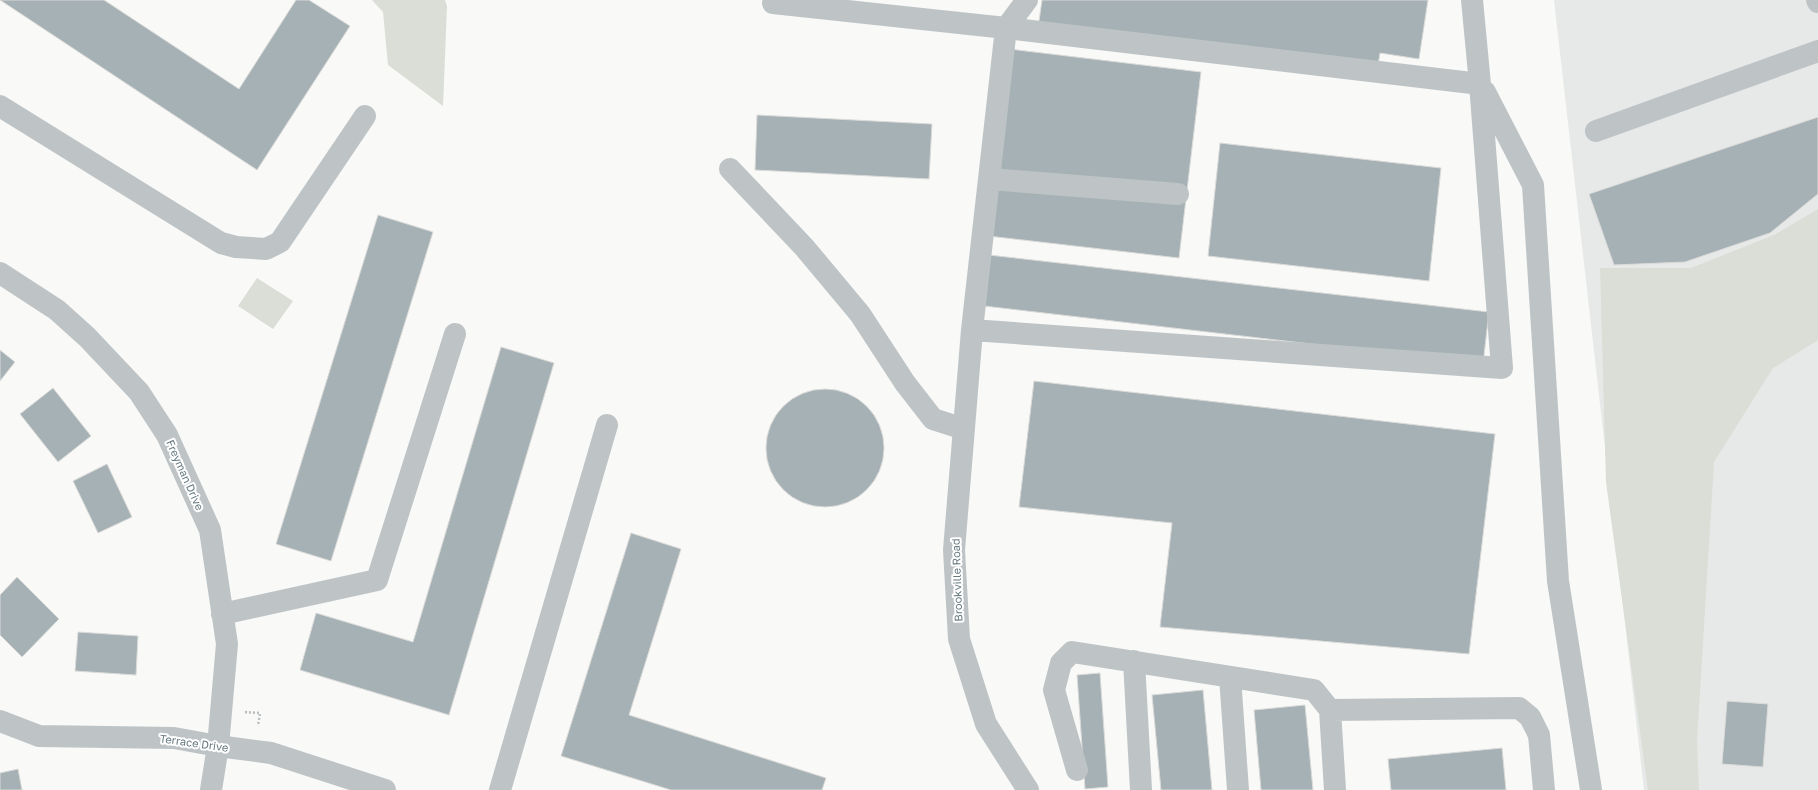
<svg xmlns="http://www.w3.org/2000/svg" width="1818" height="790" viewBox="0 0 1818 790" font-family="'Golos Text',sans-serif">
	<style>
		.built { fill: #e7e9e8 }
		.green { fill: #daded6 }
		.building { fill: #a5b1b4; stroke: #dbdbd9 }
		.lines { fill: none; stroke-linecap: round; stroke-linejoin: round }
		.path { stroke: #b9bdbf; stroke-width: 2.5; stroke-dasharray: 2 2; stroke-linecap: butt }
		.minor { stroke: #bec4c6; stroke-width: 22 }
		.labels { text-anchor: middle; stroke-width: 4; stroke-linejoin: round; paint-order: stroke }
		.street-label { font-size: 11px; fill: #667a80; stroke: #fff }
	</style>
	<rect width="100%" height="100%" fill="#f9f9f7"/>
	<path class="built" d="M1554 0H1818V790H1644Z"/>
	<path class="green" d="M372 0H445L447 6 443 106 388 65 383 12Z
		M1818 209V340L1773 368 1714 462 1697 741 1699 790H1648L1606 482 1600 268H1691L1774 235Z
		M257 278 293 301 273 329 238 306Z"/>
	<path class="building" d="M0 0H104L239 89 296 0H309L350 26 257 170Z
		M1042 0H1428L1419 59 1380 53 1376 78 1038 28Z
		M1009 49 1201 72 1179 258 988 236Z
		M757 115 932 124 929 179 755 170Z
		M1818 117V194L1770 233 1685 262 1614 265 1589 194Z
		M1220 143 1441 168 1429 281 1208 256Z
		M378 215 433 232 331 561 276 544Z
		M989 255 1489 312 1483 364 984 306Z
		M501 347 554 363 449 715 300 670 316 613 413 642Z
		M0 350 15 362 0 381Z
		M1034 381 1495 434 1469 654 1160 627 1172 523 1019 507Z
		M53 388 91 436 58 462 20 414Z
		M766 448a59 59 0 1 1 118 0a59 59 0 1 1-118 0Z
		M107 464 132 517 98 533 73 481Z
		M631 533 681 549 629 715 826 778 822 790H671L561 756Z
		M17 577 59 619 22 657 0 635V595Z
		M78 632 138 636 136 675 75 671Z
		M1100 673 1108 787 1085 789 1077 675Z
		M1203 690 1212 790H1161L1152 695Z
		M1727 701 1768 704 1763 767 1722 764Z
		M1305 705 1313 790H1261L1254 710Z
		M1502 748 1506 790H1391L1388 759Z
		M18 769 22 790H0V773Z"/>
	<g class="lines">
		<path class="path" d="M245 712 260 713 258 726"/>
		<path class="minor" d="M1027 0 1006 28 972 330 954 550 959 639 986 724 1028 790
			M1817 0 1818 2
			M773 3 1006 28 1480 84
			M1485 92 1533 185 1558 581 1591 790
			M0 106 221 243 236 247 266 249 280 242 365 116
			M1596 131 1818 51
			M730 169 804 247 860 314 905 383 933 419 964 429
			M989 179 1178 194
			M0 273 57 310 87 337 139 392 167 435 210 530 227 644 218 746 211 790
			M972 330 1502 368 1480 84 1472 0
			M222 614 377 580 455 334
			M1134 661 1141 790
			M1230 677 1238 790
			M0 721 39 736 174 738 218 746 271 753 385 790
			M1077 770 1054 690 1061 663 1072 652 1314 690 1330 710
			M500 790 607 425
			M1335 790 1330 710 1519 708 1530 717 1539 735 1544 790"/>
	</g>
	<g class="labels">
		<g class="street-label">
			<text transform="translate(185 475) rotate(66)" y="4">Freyman Drive</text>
			<text transform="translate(957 580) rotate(-92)" y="4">Brookville Road</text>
			<text transform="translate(194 743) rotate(8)" y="4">Terrace Drive</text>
		</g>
	</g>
</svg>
